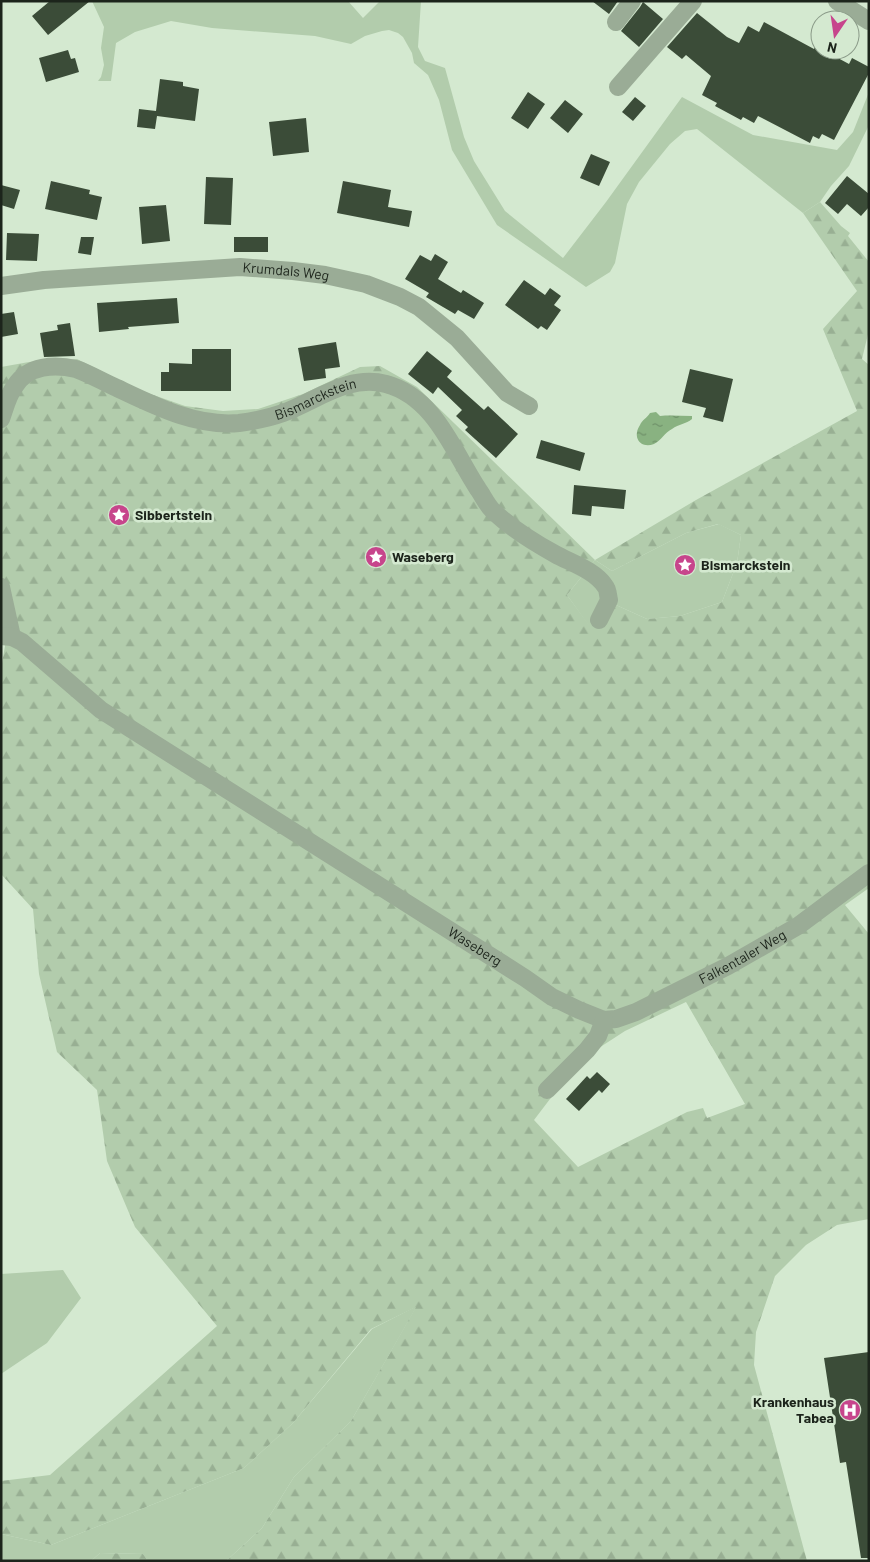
<svg xmlns="http://www.w3.org/2000/svg" width="870" height="1562" viewBox="0 0 870 1562" font-family="Barlow,sans-serif">
	<style>
		.green { fill: #b2ccac }
		.forest { fill: url(#forest-firs); fill-rule: evenodd }
		.water { fill: url(#water-ripples) }
		.building { fill: #3b4c38 }
		.lines { fill: none; stroke-linecap: round; stroke-linejoin: round }
		.minor { stroke: #9aac96; stroke-width: 18 }
		.labels { text-anchor: middle; stroke-width: 5; stroke-linejoin: round; paint-order: stroke }
		.street-label { font-size: 14px; fill: #1c241b; stroke: #d4e9d0 }
		.poi-label { font-size: 14px; font-weight: bold; fill: #1c241b; stroke: #d4e9d0; text-anchor: start }
	</style>
	<defs>
		<pattern id="forest-firs" width="22" height="20" patternUnits="userSpaceOnUse" patternTransform="scale(1.25)"><rect width="22" height="20" fill="#b2ccac"/><path d="M5 1l3.5 6h-7zM16 11l3.5 6h-7z" fill="#98af93"/></pattern>
		<pattern id="water-ripples" width="26" height="14" patternUnits="userSpaceOnUse" patternTransform="scale(1.25)"><rect width="26" height="14" fill="#89b281"/><path d="M2 4q2-2 4 0t4 0M15 11q2-2 4 0t4 0" fill="none" stroke="#6f9169"/></pattern>
	</defs>
	<rect width="100%" height="100%" fill="#d4e9d0"/>
	<path class="green" d="M92 1H348L363 18 380 1H421L418 47 425 61 445 68 464 137 474 161 505 211 563 258 606 202 682 97 753 135 837 150 853 132 869 92V125L849 166 831 186 820 202 803 213 697 129 685 131 670 144 639 182 627 204 615 263 610 272 586 287 497 225 452 150 439 100 428 75 414 63 412 53 403 37 398 33 389 30 382 31 365 36 351 44 315 36 212 28 171 21 135 32 116 43 111 81H98L101 77 104 65 101 48 104 27Z
		M719 524 741 535 737 563 722 602 680 616 647 619 616 605 589 626 567 595 595 560 612 571 686 533Z
		M63 1270 81 1298 47 1343 1 1374V1274Z
		M417 1306 351 1421 294 1477 262 1528 226 1561H148L143 1554 100 1553 91 1561H1V1534L51 1545 244 1468 293 1423 372 1329Z"/>
	<path class="forest" d="M820 202 841 226 850 233 848 236 869 262V330L862 359 869 365V888L845 905 869 934V1219L837 1225 806 1245 775 1276 756 1332 754 1365 807 1561H226L262 1528 294 1477 351 1421 416 1307 371 1329 293 1423 244 1468 51 1545 1 1534V1481L50 1475 217 1326 135 1227 107 1161 97 1090 57 1052 39 974 33 909 1 874V669L5 646 1 623V367L29 362 77 359 139 390 185 406 223 411 258 409 303 394 360 367 380 366 417 387 595 560 567 595 589 625 616 605 647 619 680 616 722 602 737 563 741 535 718 524 686 533 612 571 595 560 696 500 857 411 823 329 857 291 803 213ZM686 1002 745 1104 707 1118 703 1108 687 1112 578 1167 534 1120 566 1078 588 1055 625 1031Z
		M100 1553 143 1554 148 1561H91Z"/>
	<path class="water" d="M656 412 660 416C670 415 681 416 692 416V419C686 424 679 424 672 429 665 432 661 441 654 444 640 449 632 437 640 425 642 420 647 418 650 413Z"/>
	<path class="building" d="M50 1H90L48 35 32 16Z
		M592 1H618L609 14Z
		M643 2 663 19 639 47 621 31 640 7Z
		M697 13 727 37 739 43 748 26 759 32 764 22 814 49 815 46 820 50H823L849 64 852 58 869 67V73L834 140 822 134 819 139 813 136 810 143 758 116 754 123 743 117 741 120 715 106 717 103 702 95 711 76 686 55 682 59 667 47Z
		M68 50 71 59 75 58 79 72 46 82 39 58Z
		M160 79 183 82V86L199 89 195 121 157 116 155 129 137 127 139 109 156 111Z
		M528 92 545 104 528 129 511 118Z
		M635 97 646 106 633 121 622 112Z
		M565 100 583 114 568 133 550 118Z
		M306 118 309 152 273 156 269 122Z
		M591 154 610 162 599 186 580 178Z
		M847 176 869 194V207L861 216 847 204 838 214 825 203Z
		M206 177 233 178 231 225 204 224Z
		M51 181 90 190 89 194 102 197 97 220 45 209Z
		M343 181 391 190 388 207 412 211 409 227 337 213Z
		M1 185 20 190 14 209 1 205Z
		M166 205 170 241 142 244 139 207Z
		M7 233 39 234 37 261 6 260Z
		M81 237H94L91 255 78 253Z
		M234 237H268V252H234Z
		M435 254 448 262 438 279 461 293 463 290 484 303 474 319 458 310 455 314 443 307 426 297 429 293 405 279 420 255 431 261Z
		M524 280 545 295 550 288 561 296 554 305 561 310 547 330 541 326 538 329 505 305Z
		M177 298 179 323 128 327 129 329 99 332 97 303Z
		M14 312 18 334 1 337V314Z
		M70 323 75 356 44 357 40 333 58 330 57 325Z
		M336 342 340 367 325 369 326 378 304 381 298 348Z
		M192 349H231V391H161V372H169V363L192 364Z
		M427 351 452 371 447 377 484 410 488 406 518 434 496 458 465 430 468 427 456 416 462 410 438 387 433 394 408 374Z
		M690 369 733 379 723 422 703 417 706 408 682 402Z
		M541 440 585 453 580 471 536 458Z
		M574 485 626 490 624 509 592 506 591 516 572 514Z
		M597 1072 610 1084 602 1093 599 1090 579 1111 566 1099 587 1076 590 1079Z
		M869 1352V1558H861L846 1462 840 1463 824 1358Z"/>
	<g class="lines">
		<g class="minor">
			<path d="M837 1 869 21"/>
			<path d="M616 22 632 1"/>
			<path d="M618 87 693 1"/>
			<path id="s1" d="M1 286 44 280 240 267 293 271 325 275 366 284 400 297 419 307 457 338 507 393 529 406"/>
			<path id="s2" d="M1 419C5 408 8 395 15 386 28 365 55 364 76 369 90 374 103 382 117 388 155 406 196 427 239 423 254 421 269 418 283 413 316 401 348 374 386 384 435 397 453 451 478 489 483 496 487 505 493 511 511 528 533 542 555 554 571 563 594 570 605 586 608 589 608 596 609 600L599 620"/>
			<path d="M1 587 12 637"/>
			<path id="s3" d="M1 636 12 637 22 642 101 710 525 978 552 997 579 1010 604 1020 616 1019 636 1012 728 966 798 926 869 873"/>
			<path d="M547 1090 587 1050 598 1036 604 1020"/>
		</g>
	</g>
	<defs>
		<g id="sight-disc" transform="scale(1.125)"><circle r="9.5" fill="#c7458c" stroke="#d4e9d0"/><path d="M0-6L1.8-2.2L6-1.7L2.9 1.2L3.7 5.4L0 3.3L-3.7 5.4L-2.9 1.2L-6-1.7L-1.8-2.2Z" fill="#fff"/></g>
		<g id="hospital-disc" transform="scale(1.125)"><circle r="9.5" fill="#c7458c" stroke="#d4e9d0"/><path d="M-5-5h3v3.5h4V-5h3V5h-3V1.5h-4V5h-3Z" fill="#fff"/></g>
	</defs>
	<g fill-rule="evenodd">
		<use href="#sight-disc" x="119" y="515"/>
		<use href="#sight-disc" x="376" y="557"/>
		<use href="#sight-disc" x="685" y="565"/>
		<use href="#hospital-disc" x="850" y="1410"/>
	</g>
	<g class="labels">
		<g class="street-label">
			<text dy="5" stroke="none"><textPath href="#s1" startOffset="286">Krumdals Weg</textPath></text>
			<text dy="5" stroke="none"><textPath href="#s2" startOffset="358">Bismarckstein</textPath></text>
			<text dy="5" stroke="none"><textPath href="#s3" startOffset="569">Waseberg</textPath></text>
			<text dy="5" stroke="none"><textPath href="#s3" startOffset="871">Falkentaler Weg</textPath></text>
		</g>
		<g class="poi-label">
			<text x="135" y="520">Sibbertstein</text>
			<text x="392" y="562">Waseberg</text>
			<text x="701" y="570">Bismarckstein</text>
			<text x="834" y="1407" text-anchor="end">Krankenhaus<tspan x="834" dy="16">Tabea</tspan></text>
		</g>
	</g>
	<rect width="870" height="1562" fill="none" stroke="#1c241b" stroke-width="5"/>
	<g transform="translate(835 35) rotate(193)"><circle r="24" fill="#d4e9d0" stroke="#8a9a88"/>
	<path d="M0-4L9 19L0 12L-9 19Z" fill="#c7458c"/>
	<text y="-8" font-size="14" font-weight="bold" text-anchor="middle" fill="#1c241b">N</text>
	</g>
</svg>
